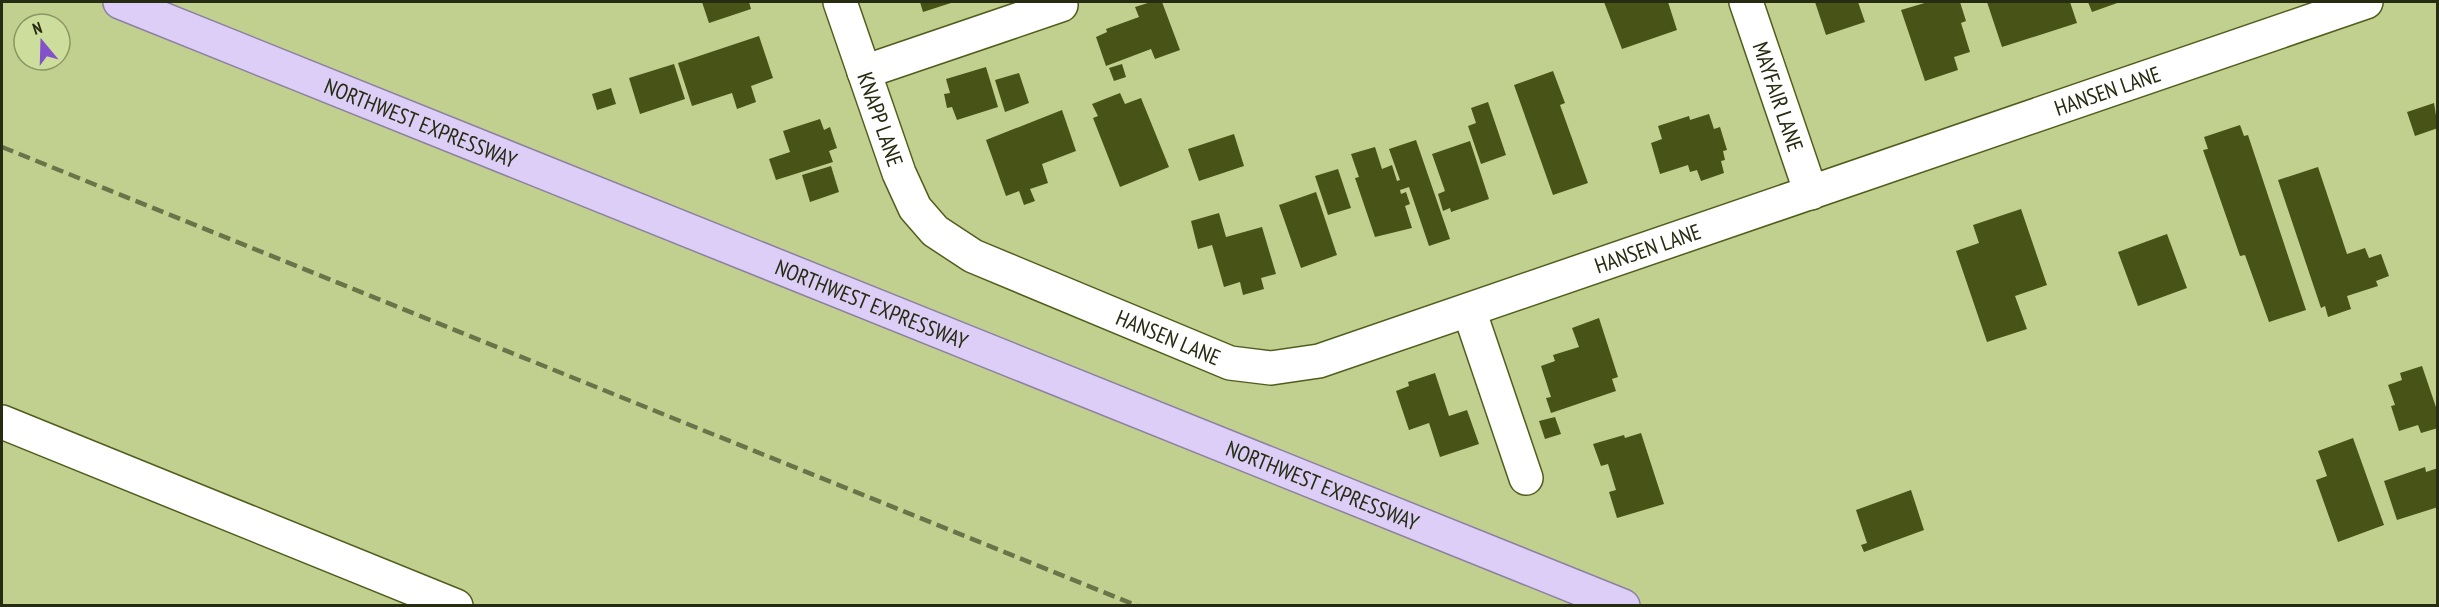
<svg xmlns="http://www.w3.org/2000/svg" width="2439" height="607" viewBox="0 0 2439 607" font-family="'PT Sans Narrow',sans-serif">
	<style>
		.building { fill: #475317 }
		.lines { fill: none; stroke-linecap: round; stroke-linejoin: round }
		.minor-casing { stroke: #515d1d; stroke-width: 36 }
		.major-casing { stroke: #8d80a2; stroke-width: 36 }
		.minor { stroke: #fff; stroke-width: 33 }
		.major { stroke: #dccef6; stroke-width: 33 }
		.rail { stroke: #6b7449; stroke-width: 4.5; stroke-dasharray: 12 6; stroke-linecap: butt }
		.labels { text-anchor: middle; stroke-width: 6; stroke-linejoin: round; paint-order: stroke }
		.street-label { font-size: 22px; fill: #262c11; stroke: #cddd9b }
	</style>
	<rect width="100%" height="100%" fill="#c1d08f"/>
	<path class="building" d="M702 2H749L751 9 709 23Z
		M920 2H954L923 12Z
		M1151 2H1162L1180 50 1155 59 1151 49 1106 66 1096 37 1107 32 1106 29 1139 17 1135 7Z
		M1604 2H1668L1677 30 1622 49Z
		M1815 2H1858L1865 22 1826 35Z
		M1928 2H1960L1966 21 1961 23 1970 52 1954 57 1958 70 1925 81 1901 10Z
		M1987 2H2070L2077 23 2002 47Z
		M2088 2H2120L2092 12Z
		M759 36 773 78 751 86 756 102 737 109 732 93 692 106 678 63Z
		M674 64 685 99 640 114 629 78Z
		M1122 64 1126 77 1114 81 1109 68Z
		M986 67 998 107 957 120 952 107 947 108 944 94 950 93 946 79Z
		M1553 71 1565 103 1560 105 1588 183 1553 195 1514 85Z
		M1019 73 1029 103 1005 112 995 80Z
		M611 88 616 104 597 110 592 94Z
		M1120 93 1125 104 1141 98 1169 167 1120 187 1093 118 1098 116 1092 104Z
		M1488 102 1506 155 1481 164 1468 126 1476 123 1471 108Z
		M2434 103 2438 128 2415 136 2407 112Z
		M1062 110 1076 151 1042 164 1048 183 1030 189 1035 201 1024 205 1019 191 1006 196 986 140Z
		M1709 114 1714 129 1720 127 1727 150 1723 151 1725 160 1721 161 1724 173 1701 181 1697 170 1690 172 1688 165 1660 174 1651 143 1662 139 1658 126 1689 116 1690 120Z
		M820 119 824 130 830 127 837 148 829 151 833 162 776 180 769 159 790 152 783 131Z
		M2240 125 2244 136 2248 135 2306 310 2269 322 2245 255 2240 256 2203 150 2208 149 2204 137Z
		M1234 134 1244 166 1199 181 1188 149Z
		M1416 140 1450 239 1429 246 1409 187 1400 190 1401 194 1406 192 1410 204 1405 206 1412 228 1375 237 1355 178 1359 177 1351 154 1375 147 1382 169 1392 165 1397 181 1400 180 1389 149Z
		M1470 141 1489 199 1451 212 1450 208 1443 211 1438 194 1445 191 1432 154Z
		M831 166 839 192 810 202 802 175Z
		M2318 167 2347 254 2365 248 2369 258 2381 254 2389 276 2376 281 2378 286 2347 296 2351 309 2328 317 2325 306 2321 308 2278 180Z
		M1338 169 1351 208 1328 215 1315 176Z
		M1316 192 1337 255 1301 268 1279 205Z
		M2021 209 2047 285 2015 296 2027 329 1987 342 1956 251 1979 243 1973 225Z
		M1219 213 1226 237 1262 227 1276 274 1261 278 1264 289 1243 295 1240 282 1224 287 1212 245 1198 249 1191 221Z
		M2167 234 2187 288 2138 306 2118 252Z
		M1599 318 1618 377 1612 379 1616 391 1551 413 1546 398 1551 397 1541 366 1555 361 1553 355 1579 347 1572 328Z
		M2422 366 2438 413V428L2421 433 2418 425 2399 431 2391 406 2395 405 2388 385 2402 380 2400 373Z
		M1435 373 1449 416 1467 410 1479 444 1440 457 1429 423 1409 430 1396 391 1409 386 1408 382Z
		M1555 417 1561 434 1545 439 1539 421Z
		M1641 433 1664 504 1617 518 1609 492 1616 490 1608 464 1601 466 1593 444 1624 435 1625 438Z
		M2353 438 2384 525 2338 542 2316 480 2327 476 2318 451Z
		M2425 467 2426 472 2438 468V507L2397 520 2384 481Z
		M1911 490 1924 530 1864 552 1861 545 1867 543 1856 510Z"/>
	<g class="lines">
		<g class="minor-casing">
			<g id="minor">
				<path id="s1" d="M840 2 899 173 915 208 935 231 973 256 1230 363 1271 368 1319 361 2366 2"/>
				<path id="s2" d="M1746 2 1811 193"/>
				<path d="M864 72 1061 5"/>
				<path d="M1469 310 1526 478"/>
				<path d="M2 422 456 606"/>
			</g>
		</g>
		<g class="major-casing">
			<g id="major">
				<path id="s3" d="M120 2 1623 606"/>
			</g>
		</g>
		<use href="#minor" class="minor"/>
		<use href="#major" class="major"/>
		<path class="rail" d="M2 147 1138 606"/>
	</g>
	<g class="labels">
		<g class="street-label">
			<text dy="8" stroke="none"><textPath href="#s1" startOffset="1497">HANSEN LANE</textPath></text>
			<text dy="8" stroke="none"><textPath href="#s2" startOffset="100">MAYFAIR LANE</textPath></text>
			<text dy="8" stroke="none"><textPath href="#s1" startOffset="124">KNAPP LANE</textPath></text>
			<text dy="8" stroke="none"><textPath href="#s3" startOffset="324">NORTHWEST EXPRESSWAY</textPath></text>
			<text dy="8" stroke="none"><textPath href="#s1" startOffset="1011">HANSEN LANE</textPath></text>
			<text dy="8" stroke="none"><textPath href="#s3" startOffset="810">NORTHWEST EXPRESSWAY</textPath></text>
			<text dy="8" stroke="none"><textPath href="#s1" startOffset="507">HANSEN LANE</textPath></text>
			<text dy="8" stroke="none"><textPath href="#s3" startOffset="1296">NORTHWEST EXPRESSWAY</textPath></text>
		</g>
	</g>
	<rect width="2439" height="607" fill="none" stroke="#262c11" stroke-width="6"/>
	<g transform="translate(42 42) rotate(341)"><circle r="28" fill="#cddd9b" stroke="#8a9664" stroke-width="1.5"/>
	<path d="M0-4.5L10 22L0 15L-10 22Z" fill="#8352ca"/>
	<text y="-9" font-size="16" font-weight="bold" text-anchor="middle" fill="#262c11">N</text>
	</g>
</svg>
